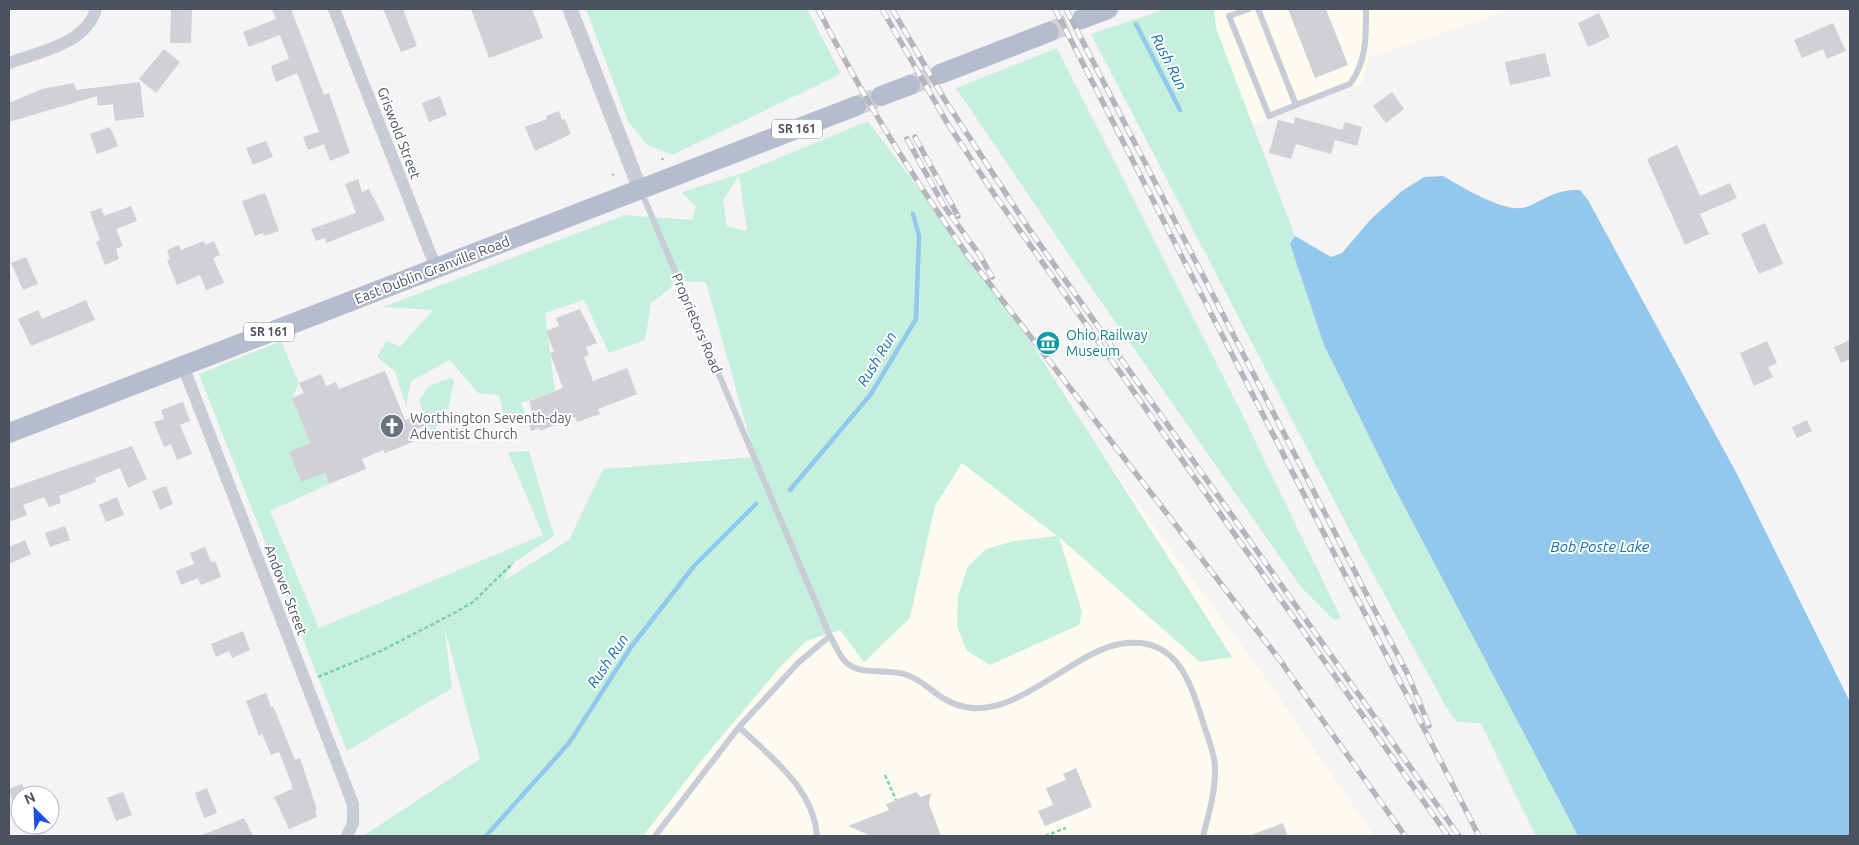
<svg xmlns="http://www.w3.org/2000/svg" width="1859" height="845" viewBox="0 0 1859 845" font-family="Ubuntu,sans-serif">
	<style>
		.commercial { fill: #fdfbef }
		.green { fill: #c4f0dd; fill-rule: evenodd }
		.water { fill: #92c8ec }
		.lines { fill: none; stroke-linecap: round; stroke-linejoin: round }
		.stream { stroke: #92c8ec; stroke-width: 4.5 }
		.building { fill: #cfd1d7 }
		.primary-tunnel { stroke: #d3d3d6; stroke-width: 20; stroke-dasharray: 20 10; stroke-linecap: butt }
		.path { stroke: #7cceb5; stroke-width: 2.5; stroke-dasharray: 4 2.5; stroke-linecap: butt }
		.service { stroke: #c7ccd7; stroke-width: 6 }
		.minor { stroke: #c7ccd7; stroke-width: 12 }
		.tertiary { stroke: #c7ccd7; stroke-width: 15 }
		.primary { stroke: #b4bcd0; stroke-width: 20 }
		.rail-casing { stroke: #b5b6bd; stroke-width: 5.5 }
		.rail { stroke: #fff; stroke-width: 4; stroke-dasharray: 11; stroke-linecap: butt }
		.labels { text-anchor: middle; stroke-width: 4; stroke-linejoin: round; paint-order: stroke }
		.shield { fill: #fff; stroke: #808690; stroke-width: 1 }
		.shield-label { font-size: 12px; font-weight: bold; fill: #4a5260 }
		.street-label { font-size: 14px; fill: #4a5260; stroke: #fff }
		.culture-label { font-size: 14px; fill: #0d838f; stroke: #fff; text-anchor: start }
		.worship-label { font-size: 14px; fill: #5b616d; stroke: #fff; text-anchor: start }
		.water-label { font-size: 15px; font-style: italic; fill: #0f6eaf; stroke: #fff }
	</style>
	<rect width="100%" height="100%" fill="#f5f3f3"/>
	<path class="commercial" d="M1211 9H1513L1369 57 1362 83 1243 128Z
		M1045 378 1264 676 1374 836H363L506 780Z"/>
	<path class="green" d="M586 9H807L841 74 672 155 646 144 628 121Z
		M1166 9H1214L1216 28 1295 236 1290 244 1324 345 1394 487 1578 836H1536L1481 724 1456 721 1445 705 1360 550 1091 34Z
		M1057 48 1241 412 1341 618 1334 620 1301 587 1086 280 956 88Z
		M868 121 1014 316 1232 657 1200 662 1059 537 1082 612 1079 625 990 665 967 651 957 626 958 596 968 566 986 549 1014 541 1057 536 962 463 935 506 910 618 864 662 840 630 806 641 781 666 705 756 643 836H363L480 759 444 626 452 688 347 751 199 374 281 341 299 383 292 398 310 443 289 452 301 482 325 473 329 484 270 511 319 628 543 535 508 452 529 451 554 536 513 563 503 581 569 540 603 469 755 457 706 282 672 281 671 288 651 303 645 340 609 353 584 300 545 313 555 391 521 403 527 418 506 425 499 395 478 393 450 360 411 381 406 406 395 371 377 357 387 341 400 347 433 310 383 307 625 215 692 220 696 207 682 192 740 174ZM739 175 747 230 746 231 727 226 723 200Z
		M451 378 454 381 449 405 435 429 430 431 419 400 429 386Z"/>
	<path class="water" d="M1443 176C1461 186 1509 217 1529 206 1548 197 1559 189 1580 190L1588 200 1737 474 1850 702V836H1578L1394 487 1324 345 1290 244 1295 236 1331 257 1342 253 1371 219 1402 191 1424 177Z"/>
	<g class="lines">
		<path class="stream" d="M1136 24 1180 110
			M790 490 871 394 916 319 919 236 913 214
			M486 836 569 743 631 647 694 566 756 504"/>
	</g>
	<path class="building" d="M171 9H192L191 43H170Z
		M272 9H291L324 95 329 93 350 153 330 161 324 144 308 150 303 137 319 132 297 73 276 82 271 66 289 59 280 35 249 47 243 32 276 19Z
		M383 9H403L417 46 401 52Z
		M471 9H532L543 38 489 58Z
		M1288 9H1326L1348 65 1315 78Z
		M1599 13 1610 37 1588 47 1578 23Z
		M1833 23 1846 51 1827 59 1823 49 1802 58 1794 40Z
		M164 49 180 62 156 93 139 79Z
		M1545 53 1551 76 1510 85 1505 62Z
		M140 82 144 117 115 121 113 104 98 106 97 96 9 122V103L42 89 74 83 76 90Z
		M1392 92 1404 109 1386 123 1373 106Z
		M440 96 447 115 429 122 422 103Z
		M559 111 562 120 565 119 571 134 535 151 525 127 547 119 546 116Z
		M1295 117 1342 130 1345 122 1362 127 1357 146 1335 140 1331 154 1296 144 1291 159 1269 153 1278 120 1294 124Z
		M110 127 118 146 97 154 90 134Z
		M266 141 273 157 253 165 246 148Z
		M1677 145 1700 196 1730 183 1737 198 1700 214 1709 234 1685 245 1647 159Z
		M358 179 362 192 369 189 385 220 326 243 325 238 316 241 311 229 356 213 345 184Z
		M265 193 279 231 264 236 263 233 255 236 242 201Z
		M131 206 137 221 116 229 123 246 116 249 119 259 105 265 96 242 100 240 90 212 101 208 104 216Z
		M1765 223 1783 264 1759 274 1741 234Z
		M204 241 205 245 214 241 220 255 213 258 224 283 206 290 200 275 177 285 167 260 170 259 167 250 179 245 181 250Z
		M26 257 38 284 23 290 11 263Z
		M86 300 95 320 31 346 18 319 38 310 42 319Z
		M580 309 597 343 586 347 589 355 584 357 593 381 627 368 637 394 598 409 600 414 577 422 575 417 540 431 539 428 531 431 527 418 533 414 529 401 563 388 550 353 554 352 546 331 559 326 556 318Z
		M1850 340V359L1841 363 1834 347Z
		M1767 341 1777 363 1768 367 1773 377 1754 386 1740 353Z
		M385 371 405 420 423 413 428 425 409 432 413 442 385 453 383 450 362 459 366 469 329 484 325 473 301 482 289 452 310 443 292 398 304 393 299 383 321 374 326 386 336 382 339 389Z
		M183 402 190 421 180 425 192 454 177 460 171 444 164 447 154 422 164 419 161 410Z
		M1807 420 1812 431 1797 438 1792 427Z
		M132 446 147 479 128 488 120 468 95 478 96 482 59 496 61 503 49 507 44 497 23 505 27 515 9 522V489Z
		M166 486 173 504 160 510 152 491Z
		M117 497 124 515 106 522 99 505Z
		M65 526 70 540 50 547 45 533Z
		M25 540 31 554 9 564V547Z
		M205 547 211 562 215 561 221 577 201 585 198 578 181 585 176 571 194 564 190 553Z
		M243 631 250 650 232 658 229 651 216 657 211 644Z
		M266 693 271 707 273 706 295 760 300 758 317 810 315 811 317 817 289 829 274 797 292 789V785L279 752 271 755 262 734 259 736 246 701Z
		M1076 768 1092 807 1045 826 1038 811 1053 805 1046 788 1066 780 1063 774Z
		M22 784 27 795H20V797L12 800 9 789Z
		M207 788 217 813 204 818 195 793Z
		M123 792 132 815 116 821 107 798Z
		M916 792 921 797 931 793 929 804 941 836H871L848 826 889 810 886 804Z
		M244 818 253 836H200Z
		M1283 823 1288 836H1251V835Z"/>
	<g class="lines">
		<path class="primary-tunnel" d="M1049 32 1082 19
			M910 85 940 74
			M856 106 881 96"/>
		<path class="path" d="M662 160 663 158
			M612 174 614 175
			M318 677 383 650 456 612 473 602 513 563
			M885 775 896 800
			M1045 836 1066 828"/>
		<path class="service" d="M1249 9 1229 16 1269 116 1296 105 1258 9
			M1296 105 1350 84C1367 61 1366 35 1366 9
			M641 191 830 636C834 643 838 652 843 659 857 678 887 667 907 675 928 682 937 701 965 707 1017 718 1073 652 1120 644 1176 634 1190 681 1203 722 1207 736 1214 751 1215 766 1216 789 1209 814 1203 836
			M739 727C772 758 813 788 817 836
			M655 836 739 727 798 663 830 636"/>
		<path class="minor" d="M334 9 436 268
			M9 63C39 52 86 44 96 9
			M183 366 353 804V823L347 836"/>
		<path class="tertiary" d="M570 9 640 189"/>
		<path class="primary" d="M1082 19 1108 9
			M940 74 1049 32
			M881 96 910 85
			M9 433 856 106"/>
		<g class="rail-casing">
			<path id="rail" d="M818 9C861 94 911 175 966 253L1279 659 1405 836
				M882 9 946 121 994 194 1448 836
				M892 9 943 97 1029 229 1459 836
				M1055 9 1479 836
				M1066 9 1409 677 1429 726
				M915 137 958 216
				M907 139 944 206 979 254 992 277"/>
		</g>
		<use href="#rail" class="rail"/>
	</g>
	<defs>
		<g id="museum-disc" transform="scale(1.25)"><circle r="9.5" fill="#0f9aa8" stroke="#fff"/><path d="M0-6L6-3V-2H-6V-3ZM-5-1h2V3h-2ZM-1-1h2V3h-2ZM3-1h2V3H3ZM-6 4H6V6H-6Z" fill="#fff"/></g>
		<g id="church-disc" transform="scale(1.25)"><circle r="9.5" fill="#6b7280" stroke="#fff"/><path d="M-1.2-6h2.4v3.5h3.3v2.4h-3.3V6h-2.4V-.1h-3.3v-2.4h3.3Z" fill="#fff"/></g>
	</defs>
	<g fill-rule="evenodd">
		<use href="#museum-disc" x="1048" y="343"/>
		<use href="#church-disc" x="392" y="426"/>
	</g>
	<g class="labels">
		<g class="shield">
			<rect x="772" y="119.5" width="50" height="19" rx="4"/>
			<rect x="244" y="322.5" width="50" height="19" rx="4"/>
		</g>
		<g class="shield-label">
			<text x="797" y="133">SR 161</text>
			<text x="269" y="336">SR 161</text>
		</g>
		<g class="street-label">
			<text transform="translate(399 133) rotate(69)" y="5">Griswold Street</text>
			<text transform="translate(432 270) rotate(-21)" y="5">East Dublin Granville Road</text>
			<text transform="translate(697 323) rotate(67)" y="5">Proprietors Road</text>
			<text transform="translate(286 590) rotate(69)" y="5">Andover Street</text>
		</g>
		<g class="culture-label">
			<text x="1066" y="340">Ohio Railway<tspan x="1066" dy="16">Museum</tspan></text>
		</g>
		<g class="worship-label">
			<text x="410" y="423">Worthington Seventh-day<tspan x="410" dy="16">Adventist Church</tspan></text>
		</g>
		<g class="water-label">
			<text transform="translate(1169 62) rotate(63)" y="5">Rush Run</text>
			<text transform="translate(877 359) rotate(-59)" y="5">Rush Run</text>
			<text x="1600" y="552">Bob Poste Lake</text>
			<text transform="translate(608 661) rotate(-56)" y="5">Rush Run</text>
		</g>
	</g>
	<rect width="1859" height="845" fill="none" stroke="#4a5260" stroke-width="20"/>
	<g transform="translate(35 810) rotate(336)"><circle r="24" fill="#ffffff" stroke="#b7babf"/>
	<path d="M0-4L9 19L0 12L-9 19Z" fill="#1f4ee3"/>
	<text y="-8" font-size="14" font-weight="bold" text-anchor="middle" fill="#4a5260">N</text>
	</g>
</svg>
